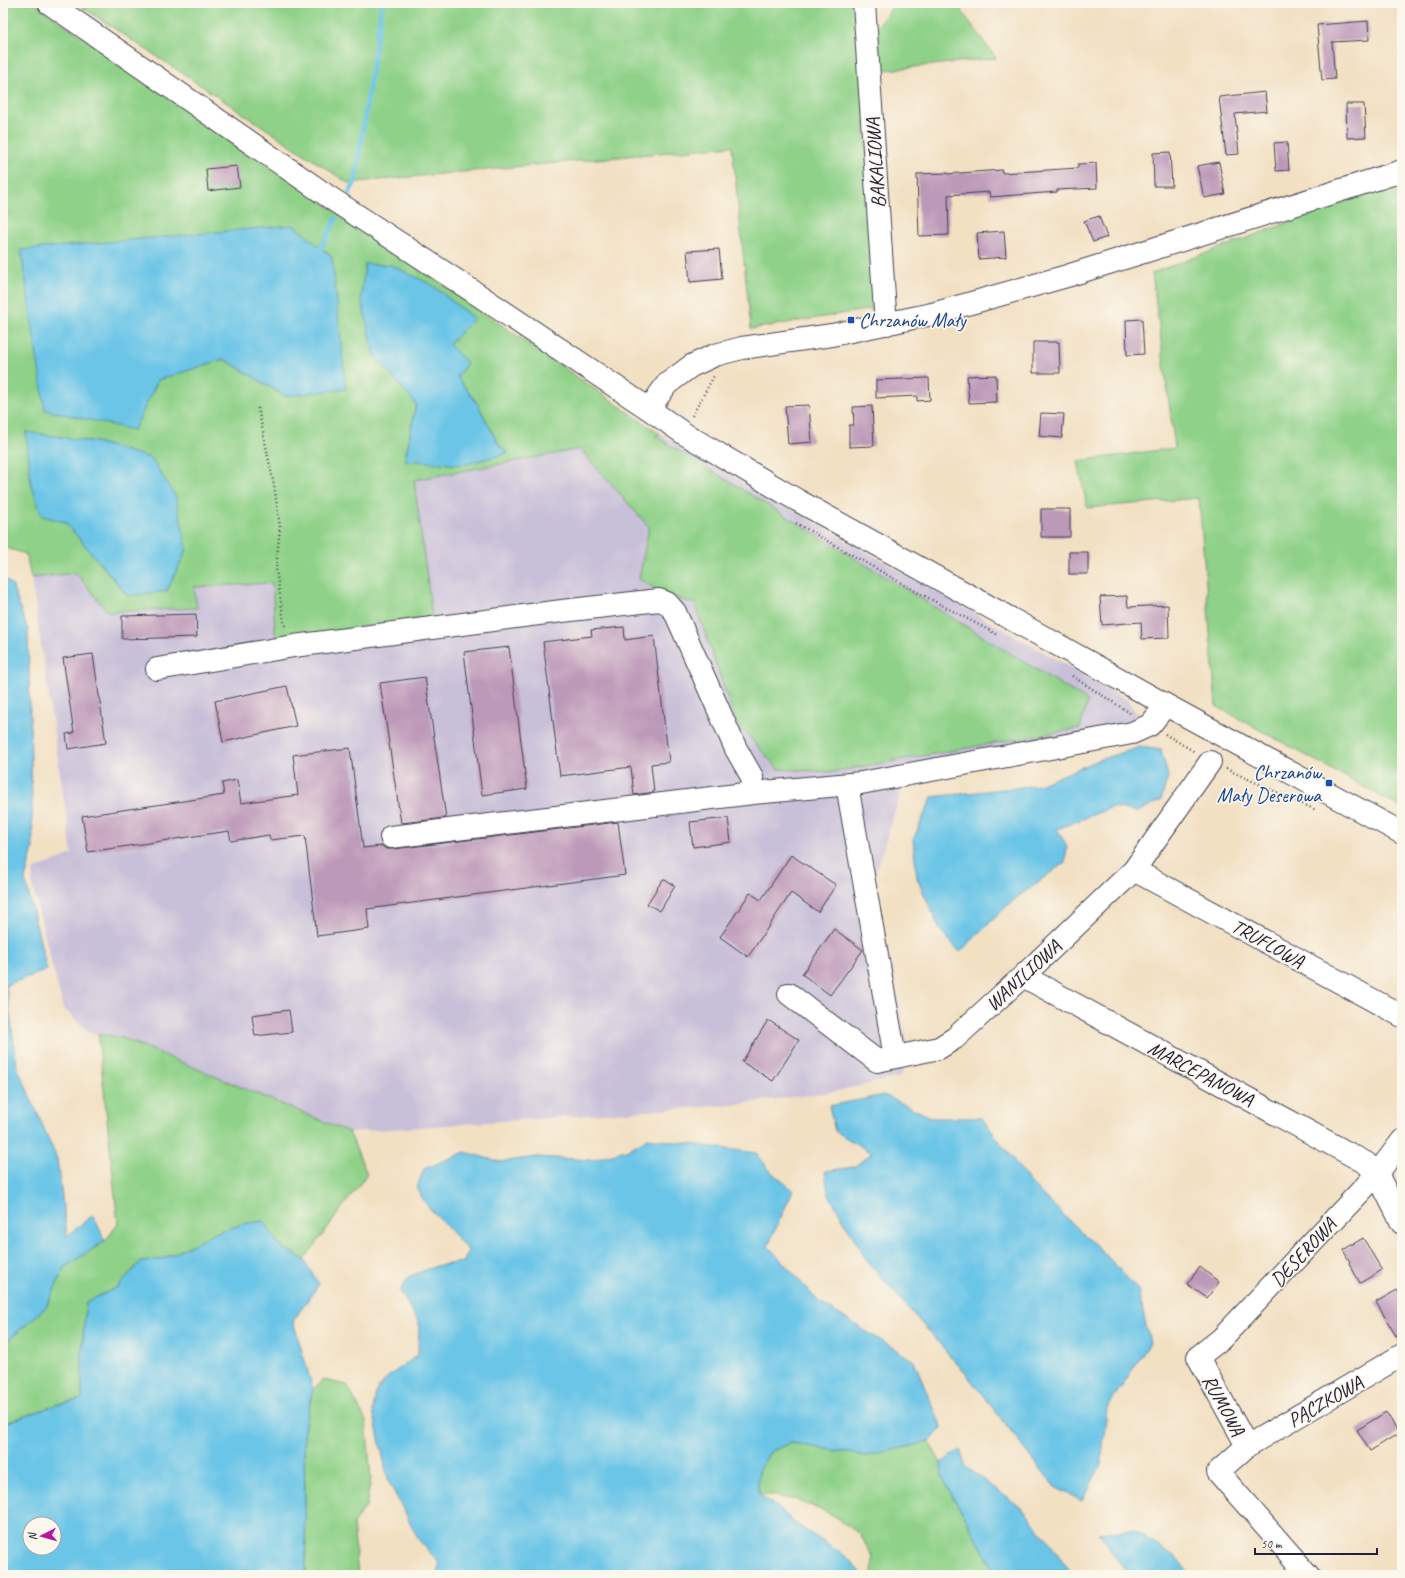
<svg xmlns="http://www.w3.org/2000/svg" width="1405" height="1578" viewBox="0 0 1405 1578" font-family="Caveat,sans-serif">
	<style>
		.industrial { fill: #c8bfd8 }
		.green { fill: #8fd188; stroke: #587a62; fill-rule: evenodd }
		.water { fill: #6ac5e7; stroke: #467491; fill-rule: evenodd }
		.lines { fill: none; stroke-linecap: round; stroke-linejoin: round }
		.stream { stroke: #6ac5e7; stroke-width: 5 }
		.building { fill: #bd99b9 }
		.minor-casing { stroke: #413e4f; stroke-width: 24 }
		.path { stroke: #413e4f; stroke-width: 2.5; stroke-dasharray: 1 3; stroke-linecap: butt }
		.minor { stroke: #fff; stroke-width: 22 }
		.transit-dot { fill: #1a4fb4; stroke: #fbf7ec; stroke-width: 1.5 }
		.labels { text-anchor: middle; stroke-width: 3.5; stroke-linejoin: round; paint-order: stroke }
		.street-label { font-size: 20px; fill: #22223b; stroke: #fbf7ec }
		.transit-label { font-size: 20px; fill: #164399; stroke: #fbf7ec; text-anchor: start }
	</style>
	<rect width="100%" height="100%" fill="#fbf7ec"/>
	<filter id="ink" filterUnits="userSpaceOnUse"><feTurbulence type="fractalNoise" baseFrequency=".025" numOctaves="2"/><feDisplacementMap in="SourceGraphic" scale="8" xChannelSelector="R" yChannelSelector="G"/><feConvolveMatrix kernelMatrix="1 2 1 2 8 2 1 2 1" color-interpolation-filters="sRGB"/></filter>
	<filter id="wash" filterUnits="userSpaceOnUse"><feTurbulence type="fractalNoise" baseFrequency=".012" numOctaves="4" result="noise"/><feDisplacementMap in="SourceGraphic" scale="16" xChannelSelector="R" yChannelSelector="G"/><feGaussianBlur stdDeviation="0.9" result="paint"/><feColorMatrix in="noise" values="0 0 0 0 0 0 0 0 0 0 0 0 0 0 0 0 0 1.4 0 .05"/><feComposite in="paint" operator="in"/></filter>
	<g filter="url(#wash)">
		<rect width="100%" height="100%" fill="#f2e0c3"/>
		<path class="industrial" d="M660 434 1127 700 1137 714 1116 738 897 773 901 792 874 878 909 1055 900 1077 833 1092 730 1105 349 1132 123 1038 90 1033 63 1008 32 885 33 870 72 854 31 578 76 573 109 612 197 608 194 587 272 583 277 645 432 616 414 480Z"/>
		<path class="green" d="M3 3H33L660 434 655 436 1088 701 1080 728 832 772 778 769 736 722 695 604 664 594 639 579 649 527 580 449 414 480 432 616 276 645 272 583 194 587 197 608 108 612 76 573 31 578 26 554 3 547ZM293 225 332 257 285 396 224 359 157 380ZM432 285 474 319 449 344 457 377 477 403 499 445 508 453 405 459 416 404ZM26 432 96 442 151 458 128 596 65 522Z
			M76 3H857L877 308 751 329 732 146 348 183Z
			M896 3H956L996 58 877 71 875 29Z
			M1402 182V808L1216 706 1199 498 1087 508 1078 461 1175 448 1152 273 1358 197Z
			M98 1034 123 1038 349 1132 367 1174 304 1260 279 1245 264 1221 220 1231 165 1258 139 1263 118 1287 86 1302 82 1352 83 1399 56 1405 3 1424V1345L46 1307 65 1267 105 1241 118 1224Z
			M323 1380 347 1385 366 1421 371 1479 366 1506 353 1524 358 1575H306L304 1429 313 1389Z
			M929 1442 941 1463 942 1477 997 1575H872L873 1558 860 1534 831 1514 797 1500 758 1493 759 1469 771 1451 792 1443 866 1456Z"/>
		<path class="water" d="M293 225 332 257 346 389 285 396 224 359 158 380 134 430 45 410 21 250Z
			M365 264 391 265 432 285 474 319 449 344 467 363 457 377 477 403 499 445 508 453 462 465 405 460 416 404 375 356 361 299Z
			M26 432 96 442 151 458 176 497 187 549 167 591 128 596 65 522 42 516 31 484Z
			M3 577 12 585 28 630 33 848 25 879 47 970 6 985 17 1066 57 1159 67 1236 93 1215 105 1241 65 1267 46 1307 3 1345Z
			M1141 747 1161 750 1168 776 1161 800 1137 812 1113 807 1057 829 1067 846 1065 862 1011 902 960 952 940 930 917 878 913 840 932 797 1039 785 1101 759Z
			M884 1095 933 1118H982L1033 1186 1106 1255 1138 1290 1150 1343 1107 1408 1101 1465 1082 1501 1055 1487 966 1374 867 1261 828 1193 825 1171 854 1167 872 1153 835 1131 829 1106Z
			M648 1138 756 1153 772 1173 793 1190 768 1246 819 1302 914 1361 942 1428 929 1442 866 1456 792 1443 771 1451 759 1469 758 1493 802 1528 847 1557 862 1575H438L439 1563 419 1540 388 1480 373 1411 376 1391 389 1376 418 1355 419 1323 400 1291 408 1277 436 1266 464 1262 468 1250 424 1202 417 1187 424 1169 465 1152 500 1162 537 1157 592 1160 629 1149Z
			M264 1221 279 1245 304 1260 319 1284 293 1321 313 1389 304 1429 306 1575H3V1424L56 1405 82 1399V1352L86 1302 118 1287 139 1263 165 1258 220 1231 247 1223ZM30 1524H54V1548H30Z
			M960 1450 966 1467 1019 1506 1040 1530 1070 1571 1076 1575H997L942 1477 941 1463Z
			M1134 1530 1177 1558 1190 1575H1128L1099 1533Z"/>
		<g class="lines">
			<path class="stream" d="M349 193 355 182 382 3
				M321 248 336 219"/>
		</g>
		<g id="blocks">
			<path class="building" d="M1368 21 1369 40 1332 42 1335 79 1322 80 1317 25Z
				M1265 92 1267 111 1235 114 1239 154 1226 155 1219 97Z
				M1346 104H1364L1366 137 1347 138Z
				M1287 142 1289 170 1276 171 1274 143Z
				M1170 152 1172 186H1154L1153 153Z
				M1219 162 1225 194 1204 198 1197 166Z
				M1096 163 1097 188 1057 190V192L990 197 989 192 948 195 949 235 919 236 917 174 947 173V174L1002 170V173L1078 168V164Z
				M237 166 240 187 208 191 206 169Z
				M1099 216 1107 237 1093 242 1084 221Z
				M1004 231 1006 257 979 259 977 233Z
				M719 249 722 279 690 282 687 251Z
				M1142 319 1144 354 1127 355 1126 320Z
				M1033 342H1059L1060 373H1033Z
				M996 375 997 402 969 403 967 376Z
				M929 378 930 400 917 401V396L876 398V380Z
				M809 405 812 442 788 444 785 406Z
				M872 406 874 446 849 447V425H854L853 407Z
				M1041 413 1064 414 1062 438 1039 436Z
				M1041 509H1070V537H1041Z
				M1069 552H1088V574H1069Z
				M1127 596 1128 607 1168 605 1169 638 1142 639 1141 622 1102 625 1100 597Z
				M196 614 197 637 122 639V616Z
				M624 627 625 640 654 636 669 762 651 764 654 792 634 795 631 767 560 776 543 642 592 636 591 630Z
				M509 647 527 789 482 795 464 652Z
				M93 654 106 743 68 749 66 734 74 733 63 658Z
				M425 677 446 818 401 823 380 683Z
				M287 686 296 726 223 742 215 701Z
				M350 748 363 848 382 846 386 849H393L618 822 625 875 367 909 369 929 317 936 305 836 270 840 269 835 231 841 229 831 88 852 82 816 224 795 222 783 237 780 241 803 298 795 293 755Z
				M728 818 731 842 693 847 690 822Z
				M791 855 836 885 818 912 791 893 748 957 720 937 750 893 761 900Z
				M663 879 675 886 660 911 647 904Z
				M834 929 863 950 830 995 802 974Z
				M289 1010 292 1032 255 1036 252 1015Z
				M768 1020 799 1040 773 1081 742 1062Z
				M1363 1238 1382 1270 1360 1283 1349 1263 1350 1262 1343 1250Z
				M1200 1267 1219 1282 1207 1298 1187 1284Z
				M1397 1290 1402 1299V1343H1400L1376 1302Z
				M1386 1412 1399 1433 1370 1451 1357 1430Z"/>
		</g>
	</g>
	<g filter="url(#ink)">
		<use href="#blocks" fill-opacity="0" stroke="#413e4f" stroke-width="1"/>
		<g class="lines">
			<g class="minor-casing">
				<path id="minor" d="M49 3 332 199 474 292 649 409 683 433 797 500 1166 705 1402 833
					M864 3 885 311 887 324
					M649 409 667 384 691 366 715 355 742 348 832 335 932 314 1067 276 1402 171
					M157 669 294 646 562 611 659 600 667 603 675 612 736 749 752 777 753 793
					M847 785 895 1057
					M391 837 753 793 861 783 1132 733 1150 725 1166 705
					M1134 870 1402 1016
					M1023 976 1366 1163 1377 1174 1402 1223
					M789 994 877 1061 939 1048 955 1038 1023 976 1134 870 1210 762
					M1247 1446 1402 1355
					M1308 1575 1218 1472 1247 1446 1198 1357 1221 1339 1377 1174 1402 1141"/>
			</g>
			<path class="path" d="M258 408 274 485 280 527 276 569 284 622 286 628
				M692 416 714 376
				M796 523 917 592 996 634
				M1072 676 1130 713
				M1165 734 1195 752
				M1226 769 1316 810"/>
			<use href="#minor" class="minor"/>
		</g>
	</g>
	<g class="transit-dot">
		<rect x="847" y="316" width="8" height="8" rx="2"/>
		<rect x="1325" y="779" width="8" height="8" rx="2"/>
	</g>
	<g class="labels">
		<g class="street-label">
			<text transform="translate(875 163) rotate(-94)" y="7">BAKALIOWA</text>
			<text transform="translate(1268 943) rotate(29)" y="7">TRUFLOWA</text>
			<text transform="translate(1023 975) rotate(-43)" y="7">WANILIOWA</text>
			<text transform="translate(1201 1073) rotate(28)" y="7">MARCEPANOWA</text>
			<text transform="translate(1303 1252) rotate(-47)" y="7">DESEROWA</text>
			<text transform="translate(1325 1401) rotate(-30)" y="7">PĄCZKOWA</text>
			<text transform="translate(1224 1405) rotate(61)" y="7">RUMOWA</text>
		</g>
		<g class="transit-label">
			<text x="859" y="327">Chrzanów Mały</text>
			<text x="1321" y="779" text-anchor="end">Chrzanów<tspan x="1321" dy="23">Mały Deserowa</tspan></text>
		</g>
	</g>
	<rect width="1405" height="1578" fill="none" stroke="#fbf7ec" stroke-width="16"/>
	<g transform="translate(42 1536) rotate(264)"><circle r="19" fill="#fbf7ec" stroke="#a4a2a5"/>
	<path d="M0-3L7 15L0 10L-7 15Z" fill="#b5179e"/>
	<text y="-6" font-size="11" font-weight="bold" text-anchor="middle" fill="#22223b">N</text>
	</g>
	<path d="M1255 1548v6h122v-6" fill="none" stroke="#22223b" stroke-width="2"/>
	<text x="1261" y="1548" font-size="12" fill="#22223b" stroke="#fbf7ec" stroke-width="3" paint-order="stroke">50 m</text>
</svg>
